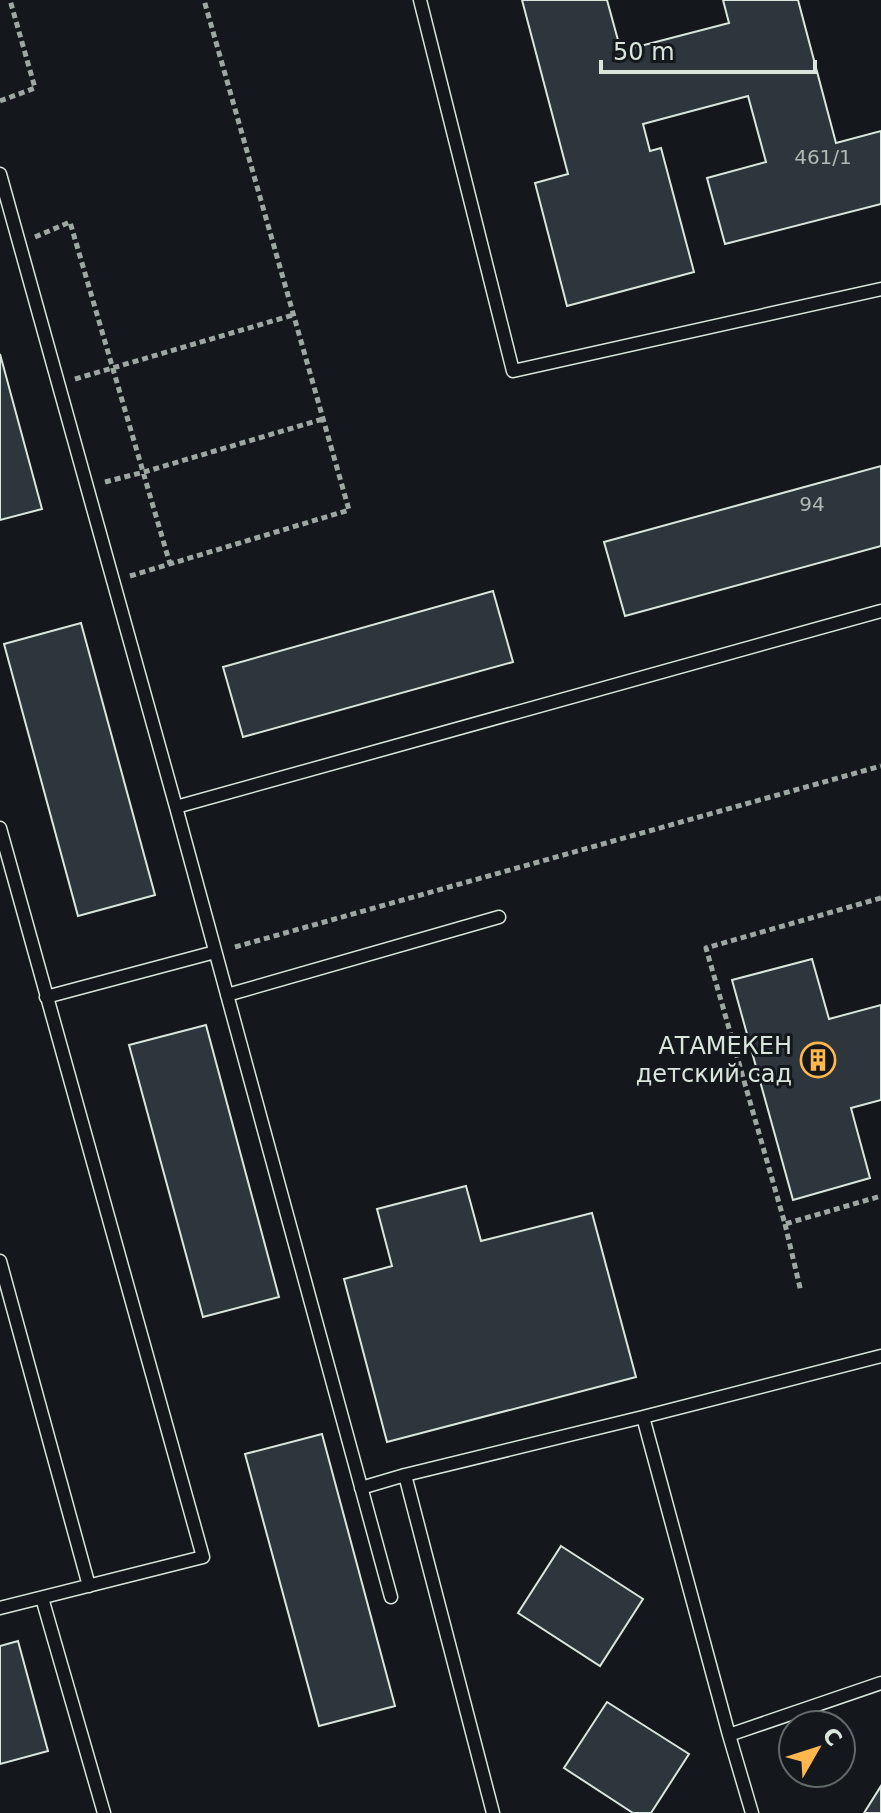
<svg xmlns="http://www.w3.org/2000/svg" width="881" height="1813" viewBox="0 0 881 1813" font-family="'DejaVu Sans',sans-serif">
	<style>
		.building { fill: #2c363c; stroke: #d8e6dc; stroke-width: 2 }
		.lines { fill: none; stroke-linecap: round; stroke-linejoin: round }
		.lane-casing { stroke: #d8e6dc; stroke-width: 15 }
		.path { stroke: #9da8a2; stroke-width: 5; stroke-dasharray: 6 4; stroke-linecap: butt }
		.lane { stroke: #14181c; stroke-width: 12 }
		.labels { text-anchor: middle; stroke-width: 6; stroke-linejoin: round; paint-order: stroke }
		.number-label { font-size: 20px; fill: #adbab4 }
		.poi-label { font-size: 24px; fill: #d8e6dc; stroke: #14181c; text-anchor: end }
	</style>
	<rect width="100%" height="100%" fill="#14181c"/>
	<path class="building" d="M522 0H607L621 51 729 23 723 0H798L836 143 881 131V204L725 244 707 178 766 162 748 96 643 124 650 151 661 148 694 272 567 306 535 183 568 174Z
		M0 354 42 509 0 520Z
		M881 466V546L625 616 604 542Z
		M493 591 513 662 243 737 223 667Z
		M81 623 155 895 78 916 4 644Z
		M812 959 829 1019 881 1005V1100L851 1108 870 1178 793 1200 732 980Z
		M206 1025 279 1297 203 1317 129 1045Z
		M466 1186 481 1241 592 1213 636 1377 387 1442 344 1279 392 1266 377 1209Z
		M322 1434 395 1706 319 1726 245 1454Z
		M561 1546 643 1599 600 1666 518 1613Z
		M18 1641 48 1751 0 1764V1646Z
		M607 1702 689 1754 651 1813H633L564 1768Z
		M881 1786V1813H864Z"/>
	<g class="lines">
		<g class="lane-casing">
			<path id="lane" d="M420 0 513 371 881 289
				M0 174 176 807 391 1597
				M176 807 881 611
				M0 828 203 1557 0 1608
				M227 995 499 917
				M46 997 215 952
				M0 1261 89 1586
				M643 1417 729 1735 752 1813
				M361 1488 405 1475
				M42 1598 104 1813
				M729 1735 881 1683
				M493 1813 405 1475 643 1417 881 1356"/>
		</g>
		<path class="path" d="M0 101 35 88 10 0
			M35 237 70 222 170 564
			M75 379 293 315
			M105 482 144 472 323 419
			M130 576 349 510 204 0
			M881 898 706 948 785 1224 881 1196
			M235 947 881 766
			M785 1224 801 1292"/>
		<use href="#lane" class="lane"/>
	</g>
	<defs>
		<g id="building-ring" transform="scale(1.8)"><circle r="9.5" fill="#14181c" stroke="#ffb74d" stroke-width="1.5"/><path d="M-4-6H4V6H1V3H-1V6H-4ZM-2.5-4.3h1.7v1.8h-1.7ZM.8-4.3h1.7v1.8H.8ZM-2.5-1h1.7V.8h-1.7ZM.8-1h1.7V.8H.8Z" fill="#ffb74d"/></g>
	</defs>
	<g fill-rule="evenodd">
		<use href="#building-ring" x="818" y="1060"/>
	</g>
	<g class="labels">
		<g class="number-label">
			<text x="823" y="164">461/1</text>
			<text x="812" y="511">94</text>
		</g>
		<g class="poi-label">
			<text x="792" y="1054">АТАМЕКЕН<tspan x="792" dy="28">детский сад</tspan></text>
		</g>
	</g>
	<g transform="translate(817 1749) rotate(51)"><circle r="38" fill="#14181c" stroke="#626a69" stroke-width="2"/>
	<path d="M0-6L14 30L0 20L-14 30Z" fill="#ffb74d"/>
	<text y="-12" font-size="22" font-weight="bold" text-anchor="middle" fill="#d8e6dc">С</text>
	</g>
	<path d="M601 60v12h214v-12" fill="none" stroke="#d8e6dc" stroke-width="4"/>
	<text x="613" y="60" font-size="24" fill="#d8e6dc" stroke="#14181c" stroke-width="6" paint-order="stroke">50 m</text>
</svg>
